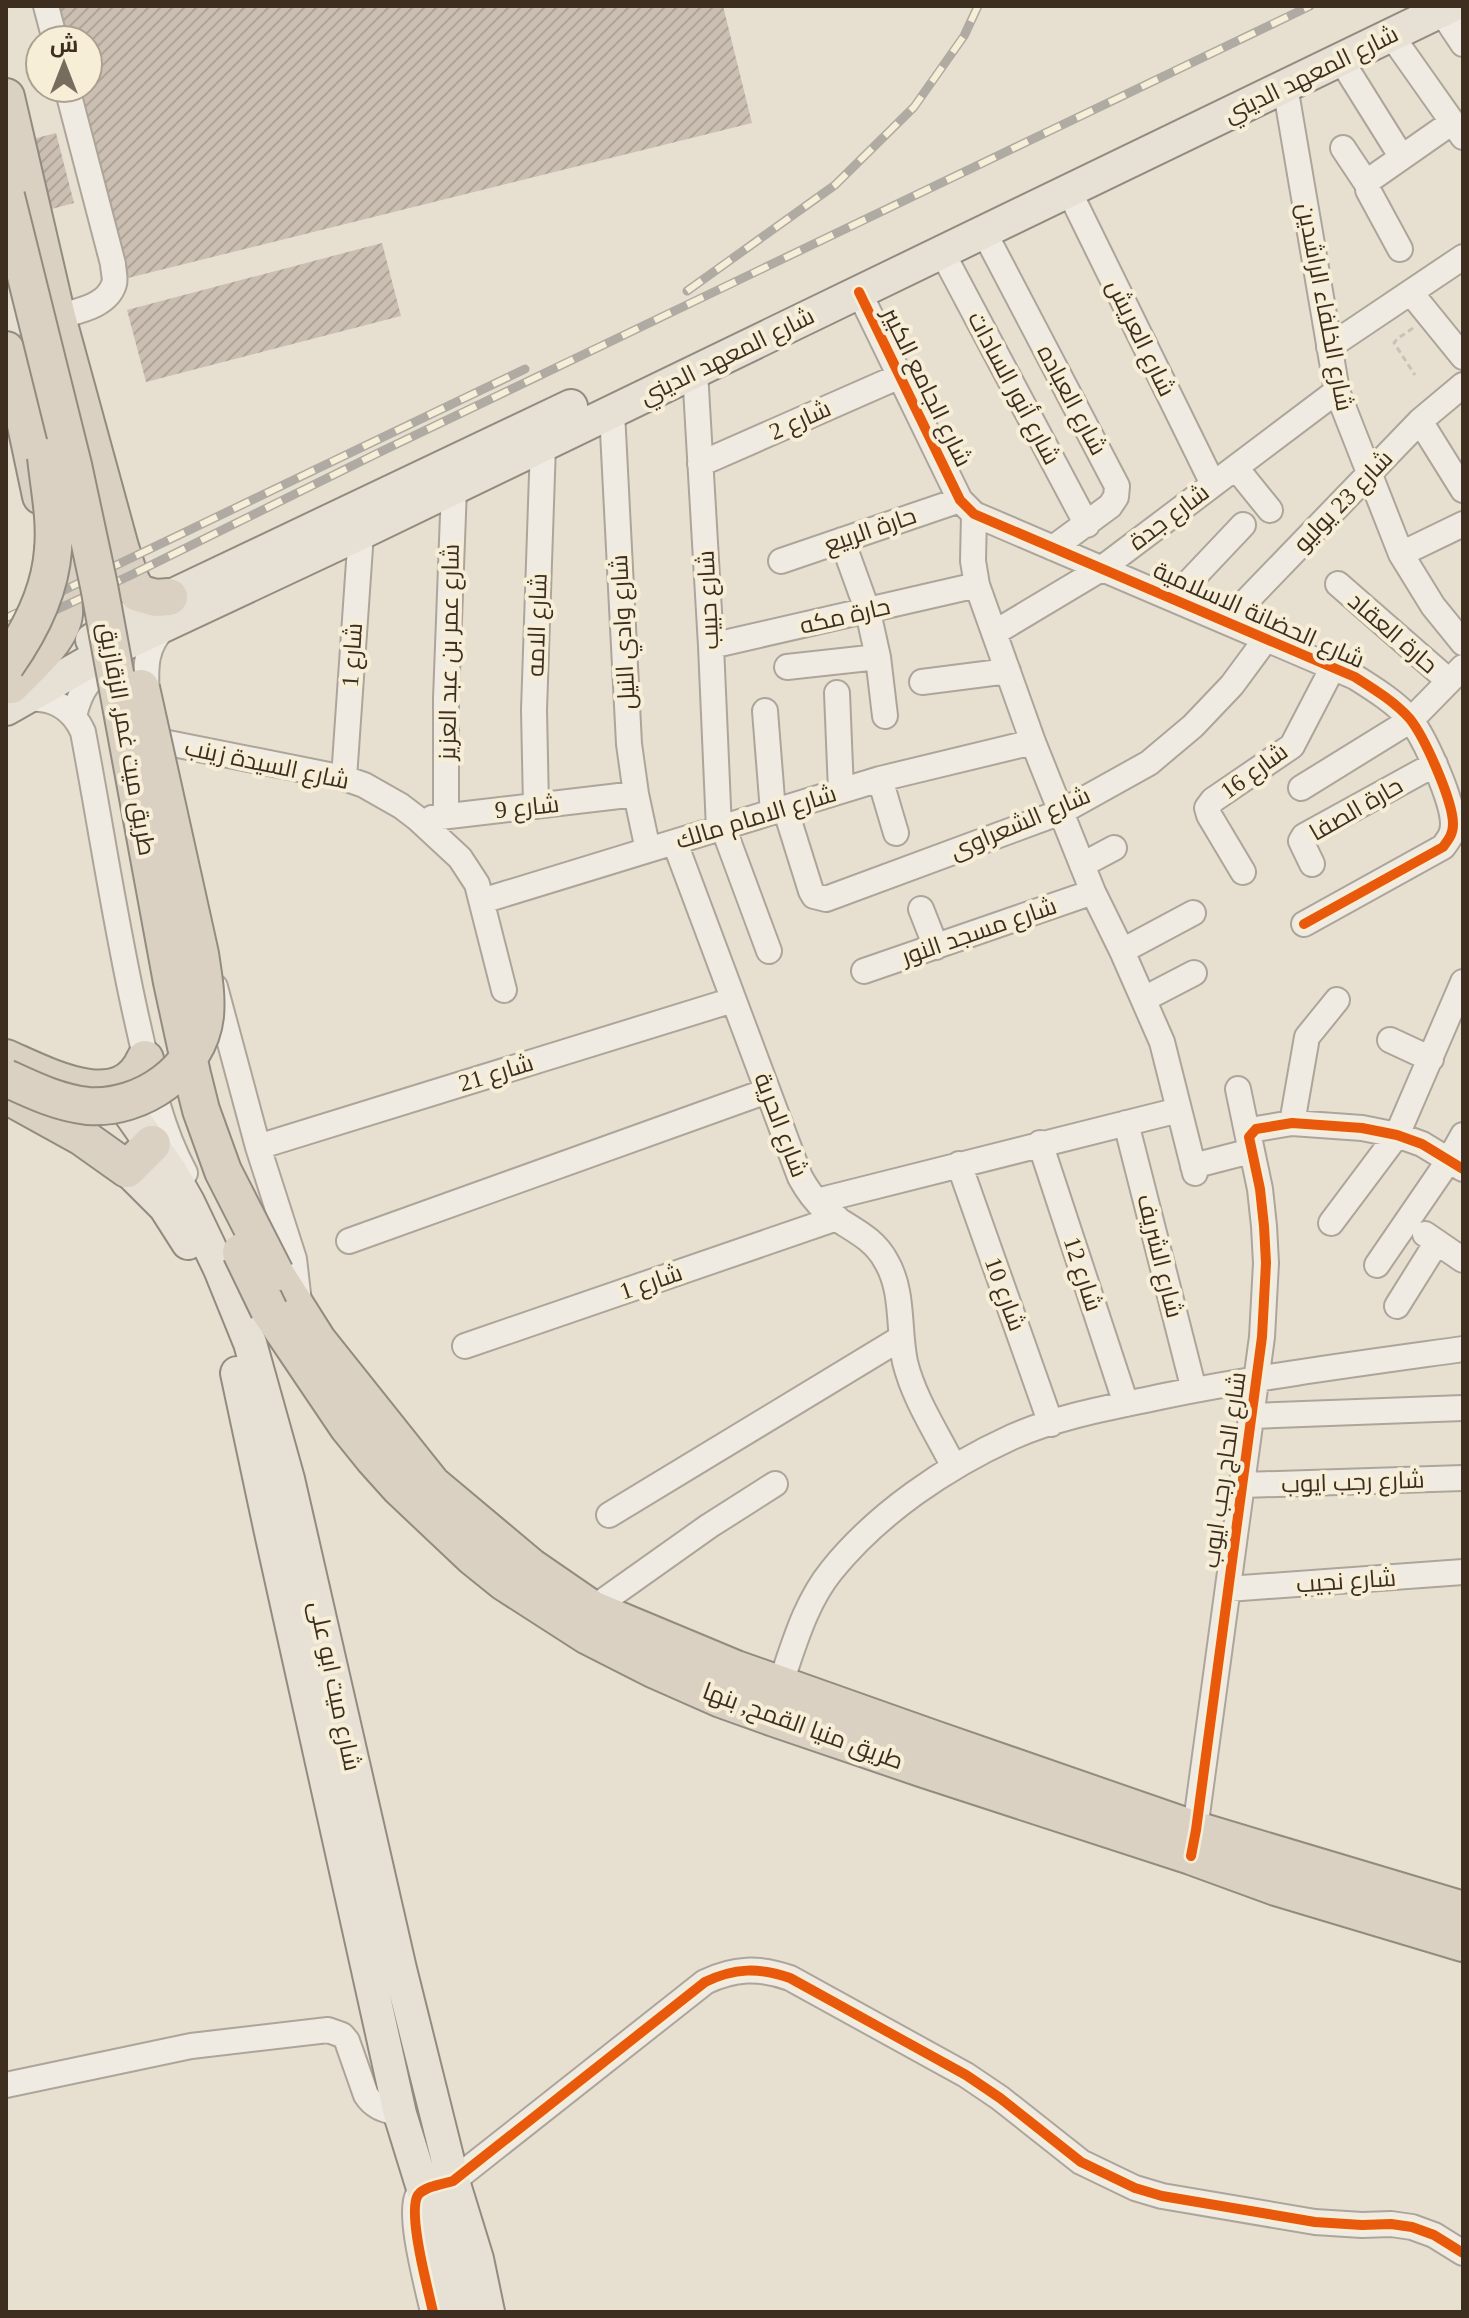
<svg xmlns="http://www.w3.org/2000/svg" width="1469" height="2318" viewBox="0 0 1469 2318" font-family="'Times New Roman',Cairo,serif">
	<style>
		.building { fill: url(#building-hatch) }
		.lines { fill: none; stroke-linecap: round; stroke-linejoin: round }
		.minor-casing { stroke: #ada599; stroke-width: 28 }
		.major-casing { stroke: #928b80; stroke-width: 36 }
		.highway-casing { stroke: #928b80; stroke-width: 40 }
		.path { stroke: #c8c2b9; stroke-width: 3; stroke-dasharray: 6 4; stroke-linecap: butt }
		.minor { stroke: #efebe3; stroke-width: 24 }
		.major { stroke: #e6e1d4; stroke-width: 32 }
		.highway { stroke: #dad1c2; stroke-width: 36 }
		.rail-casing { stroke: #afaaa2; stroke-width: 9 }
		.rail { stroke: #f7eed8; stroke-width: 6; stroke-dasharray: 18; stroke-linecap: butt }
		.highway-bridge-casing { stroke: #928b80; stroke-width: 40; stroke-linecap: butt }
		.highway-bridge { stroke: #dad1c2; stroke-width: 36 }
		.cycleway-casing { stroke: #f7eed8; stroke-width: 15 }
		.cycleway { stroke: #e8590c; stroke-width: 10 }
		.labels { text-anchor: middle; stroke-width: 8; stroke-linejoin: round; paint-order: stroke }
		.street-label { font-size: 24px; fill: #3d2e20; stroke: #f7eed8 }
	</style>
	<defs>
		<pattern id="building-hatch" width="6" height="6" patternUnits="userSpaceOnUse" patternTransform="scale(2)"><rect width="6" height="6" fill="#cbbfb2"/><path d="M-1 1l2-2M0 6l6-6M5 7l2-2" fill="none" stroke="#afa499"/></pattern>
	</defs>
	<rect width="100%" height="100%" fill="#e7e0d1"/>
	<path class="building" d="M56 6H723L752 123 124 279 76 88H88V40H64Z
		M56 133 74 203 48 210 29 140Z
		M382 243 401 316 146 382 127 310Z"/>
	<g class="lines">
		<g class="minor-casing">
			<path id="minor" d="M46 6 55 40
				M1441 11 1463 44
				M1391 35 1463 137
				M1341 60 1401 156
				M1285 86 1337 391 1401 554 1433 606 1463 643
				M1343 148 1367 184
				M1069 191 1213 484
				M984 232 1117 486 1116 497 1110 506 1053 548
				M1400 249 1368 190V181L1451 123
				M942 252 1087 525
				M859 292 960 500 974 514 1355 677C1374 689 1395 702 1410 719 1425 738 1453 801 1453 824 1453 834 1449 839 1443 847L1304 924
				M1411 293 1463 357
				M57 317C76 311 107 307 114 284 116 279 113 270 113 264L67 88
				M1329 347 1463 257
				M695 371 711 646 719 829
				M612 412 629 744 636 794 648 850
				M1420 421 1463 490
				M700 464 900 376
				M1236 468 1270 510
				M974 514 973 561 977 585 1033 742 1093 892 1122 951 1162 1042 1195 1173
				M842 540 868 612 878 657 885 716
				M1401 554 1463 524
				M781 561 960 500
				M1338 584 1449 681
				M1173 599 1243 525
				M1227 621 1420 421 1463 385
				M994 633 1101 569 1337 391
				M711 646 977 585
				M787 667 878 657
				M922 682 1008 671
				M837 693 841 791
				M22 700C50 695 72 707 83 732 101 827 115 922 136 1016 148 1069 159 1125 185 1173
				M147 703C146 674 142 647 166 626
				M765 711 773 812
				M74 716C80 691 90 673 115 665
				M148 739 344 778 364 785 401 806 418 819 460 858 477 884 504 990
				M344 778 361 533
				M880 779 896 833
				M1301 788 1411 720 1463 667
				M536 806 534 710 543 445
				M785 808 811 891 814 896 826 899 1061 812 1149 763 1193 726 1232 685 1266 639
				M446 816V699L454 488
				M432 818 636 794
				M723 827 769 951
				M675 843 800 1177C807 1190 815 1201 826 1211 847 1228 872 1235 886 1261 904 1291 898 1329 905 1362 914 1399 937 1433 954 1467
				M1312 864 1301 841 1304 836 1435 764
				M1082 865 1114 848
				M1243 872 1209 815 1207 808 1213 800 1292 746 1333 667
				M482 901 880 779 1033 742
				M921 909 936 947
				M1122 951 1193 913
				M864 971 1093 892
				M215 987 258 1147 294 1259 299 1302
				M1144 999 1194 973
				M1390 1040 1431 1059
				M1238 1089 1249 1142
				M1126 1123 1194 1390
				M1292 1123 1307 1037 1337 1000
				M1040 1143 1126 1404
				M258 1147 733 1000
				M959 1164 1051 1424
				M1193 1166 1251 1151
				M817 1201 1179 1110
				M1331 1223 1397 1135 1463 982
				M1425 1234 1463 1260
				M349 1241 767 1091
				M1377 1265 1449 1160 1463 1135
				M1397 1306 1437 1242
				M465 1346 837 1218
				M1252 1416 1463 1408
				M1243 1485 1463 1478
				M609 1515 901 1338
				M1228 1589 1463 1572
				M592 1609 709 1526 775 1484
				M780 1685C794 1645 805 1603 832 1570 878 1513 946 1467 1012 1437 1059 1416 1113 1407 1164 1396 1263 1376 1363 1363 1463 1349
				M1193 1844 1262 1337 1266 1263 1264 1226 1260 1189 1249 1137 1256 1129 1292 1123 1362 1128 1397 1135 1422 1144 1463 1169
				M6 2085 191 2046 328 2030 342 2035 347 2041 366 2095C374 2108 386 2110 400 2114
				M433 2312C428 2289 407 2212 418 2195 425 2186 443 2184 453 2181L705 1982C734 1968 759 1967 790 1978L966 2075 1000 2098 1081 2162 1135 2188 1162 2196 1315 2222 1362 2225 1391 2224 1412 2227 1434 2235 1463 2253"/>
		</g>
		<g class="major-casing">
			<path id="major" d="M92 640 132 616 169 597 571 406
				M6 709 101 655 361 533 1451 6
				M112 1088 171 1172 188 1202 220 1269 250 1343 288 1479 400 1969 453 2181 477 2259 488 2312
				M127 1169 165 1207 188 1243
				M237 1373 272 1537 400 2114 447 2266 457 2312"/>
		</g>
		<g class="highway-casing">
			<path id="highway" d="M6 97 57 317 120 547 131 581 138 593 156 598 169 597
				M6 350 23 411 41 496
				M11 685C28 667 62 639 64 614 65 594 57 570 53 550
				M6 1058C47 1076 120 1116 145 1059
				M6 1095 82 1137 127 1169 152 1144
				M275 1273 318 1341 432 1484 531 1567 592 1609 736 1669 931 1738 1196 1830 1463 1910
				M269 1310 348 1427 373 1458 400 1488 473 1557 504 1582 588 1636 653 1669 721 1699 777 1719 924 1769 1191 1856 1276 1887 1463 1943"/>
		</g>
		<path class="path" d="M1413 328 1397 339 1394 343 1415 375"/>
		<use href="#minor" class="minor"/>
		<use href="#major" class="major"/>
		<use href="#highway" class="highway"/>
		<g class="rail-casing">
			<path id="rail" d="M687 291 835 185 914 107 964 36 978 6
				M6 618 525 369
				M6 633 129 576 378 453 1310 6"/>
		</g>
		<use href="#rail" class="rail"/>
		<g class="highway-bridge-casing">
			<path id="highway-bridge" d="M6 196 73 465 99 586 172 982 192 1074 201 1110 223 1171 275 1273
				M6 665C30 631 50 592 53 550 56 519 49 487 46 457
				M6 1078C32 1090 59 1103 88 1106 141 1110 199 1070 205 1016 207 995 203 974 200 954L141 688
				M241 1252 269 1310"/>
		</g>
		<use href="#highway-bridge" class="highway-bridge"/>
		<g class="cycleway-casing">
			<path id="cycleway" d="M859 292 960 500 974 514 1355 677C1374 689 1395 702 1410 719 1425 738 1453 801 1453 824 1453 834 1449 839 1443 847L1304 924
				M1191 1856 1196 1830 1262 1337 1266 1263 1264 1226 1260 1189 1249 1137 1256 1129 1292 1123 1362 1128 1397 1135 1422 1144 1463 1169
				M433 2312C428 2289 407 2212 418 2195 425 2186 443 2184 453 2181L705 1982C734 1968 759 1967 790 1978L966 2075 1000 2098 1081 2162 1135 2188 1162 2196 1315 2222 1362 2225 1391 2224 1412 2227 1434 2235 1463 2253"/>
		</g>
		<use href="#cycleway" class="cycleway"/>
	</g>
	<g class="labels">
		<g class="street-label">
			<text transform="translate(1311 74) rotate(-26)" y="8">شارع المعهد الديني</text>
			<text transform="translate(1325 307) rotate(79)" y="8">شارع الخلفاء الراشدين</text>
			<text transform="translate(1141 338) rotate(64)" y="8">شارع العريش</text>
			<text transform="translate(727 356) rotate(-26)" y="8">شارع المعهد الديني</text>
			<text transform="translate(927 387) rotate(64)" y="8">شارع الجامع الكبير</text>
			<text transform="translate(1014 388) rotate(62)" y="8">شارع أنور السادات</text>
			<text transform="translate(1072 400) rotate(62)" y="8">شارع العباده</text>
			<text transform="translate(800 420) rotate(-24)" y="8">شارع 2</text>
			<text transform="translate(1343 501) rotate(-46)" y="8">شارع 23 يوليو</text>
			<text transform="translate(1169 517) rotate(-37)" y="8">شارع جدة</text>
			<text transform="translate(870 530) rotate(-19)" y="8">حارة الربيع</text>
			<text transform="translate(708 600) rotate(-93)" y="8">شارع حبيب</text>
			<text transform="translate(1259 615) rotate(24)" y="8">شارع الحضانة الاسلامية</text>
			<text transform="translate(845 616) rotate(-13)" y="8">حارة مكه</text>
			<text transform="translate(537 625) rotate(-88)" y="8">شارع الامه</text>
			<text transform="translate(623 632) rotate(-93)" y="8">شارع وادي النيل</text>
			<text transform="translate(1393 633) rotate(41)" y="8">حارة العقاد</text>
			<text transform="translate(449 652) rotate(-89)" y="8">شارع عمر بن عبد العزيز</text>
			<text transform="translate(352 655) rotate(-86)" y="8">شارع 1</text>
			<text transform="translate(127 739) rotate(80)" y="8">طريق ميت غمر, الزقازيق</text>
			<text transform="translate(267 764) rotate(12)" y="8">شارع السيدة زينب</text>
			<text transform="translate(1254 771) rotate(-36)" y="8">شارع 16</text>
			<text transform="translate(527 807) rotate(-6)" y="8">شارع 9</text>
			<text transform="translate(1356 809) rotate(-30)" y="8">حارة الصفا</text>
			<text transform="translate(756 817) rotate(-17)" y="8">شارع الامام مالك</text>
			<text transform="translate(1020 823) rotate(-23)" y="8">شارع الشعراوى</text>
			<text transform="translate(979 931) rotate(-19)" y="8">شارع مسجد النور</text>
			<text transform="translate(496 1073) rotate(-17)" y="8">شارع 21</text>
			<text transform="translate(781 1125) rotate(69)" y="8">شارع الحرية</text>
			<text transform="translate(1160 1256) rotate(76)" y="8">شارع الشريف</text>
			<text transform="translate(1083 1274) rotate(72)" y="8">شارع 12</text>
			<text transform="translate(651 1282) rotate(-19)" y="8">شارع 1</text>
			<text transform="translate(1005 1294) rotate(70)" y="8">شارع 10</text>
			<text transform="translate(1224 1470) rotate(-82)" y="8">شارع الحاج رجب ايوب</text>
			<text transform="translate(1353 1482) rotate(-2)" y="8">شارع رجب ايوب</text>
			<text transform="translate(1346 1581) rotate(-4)" y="8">شارع نجيب</text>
			<text transform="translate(335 1686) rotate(78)" y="8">شارع ميت ابو على</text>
			<text transform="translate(803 1726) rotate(20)" y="8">طريق منيا القمح, بنها</text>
		</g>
	</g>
	<rect width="1469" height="2318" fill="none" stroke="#3d2e20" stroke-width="16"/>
	<g transform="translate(64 64)"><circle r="38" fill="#f7eed8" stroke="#ada18e" stroke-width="2"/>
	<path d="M0-6L14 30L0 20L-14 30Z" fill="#786c5e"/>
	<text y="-12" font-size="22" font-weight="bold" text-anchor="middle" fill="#3d2e20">ش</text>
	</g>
</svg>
